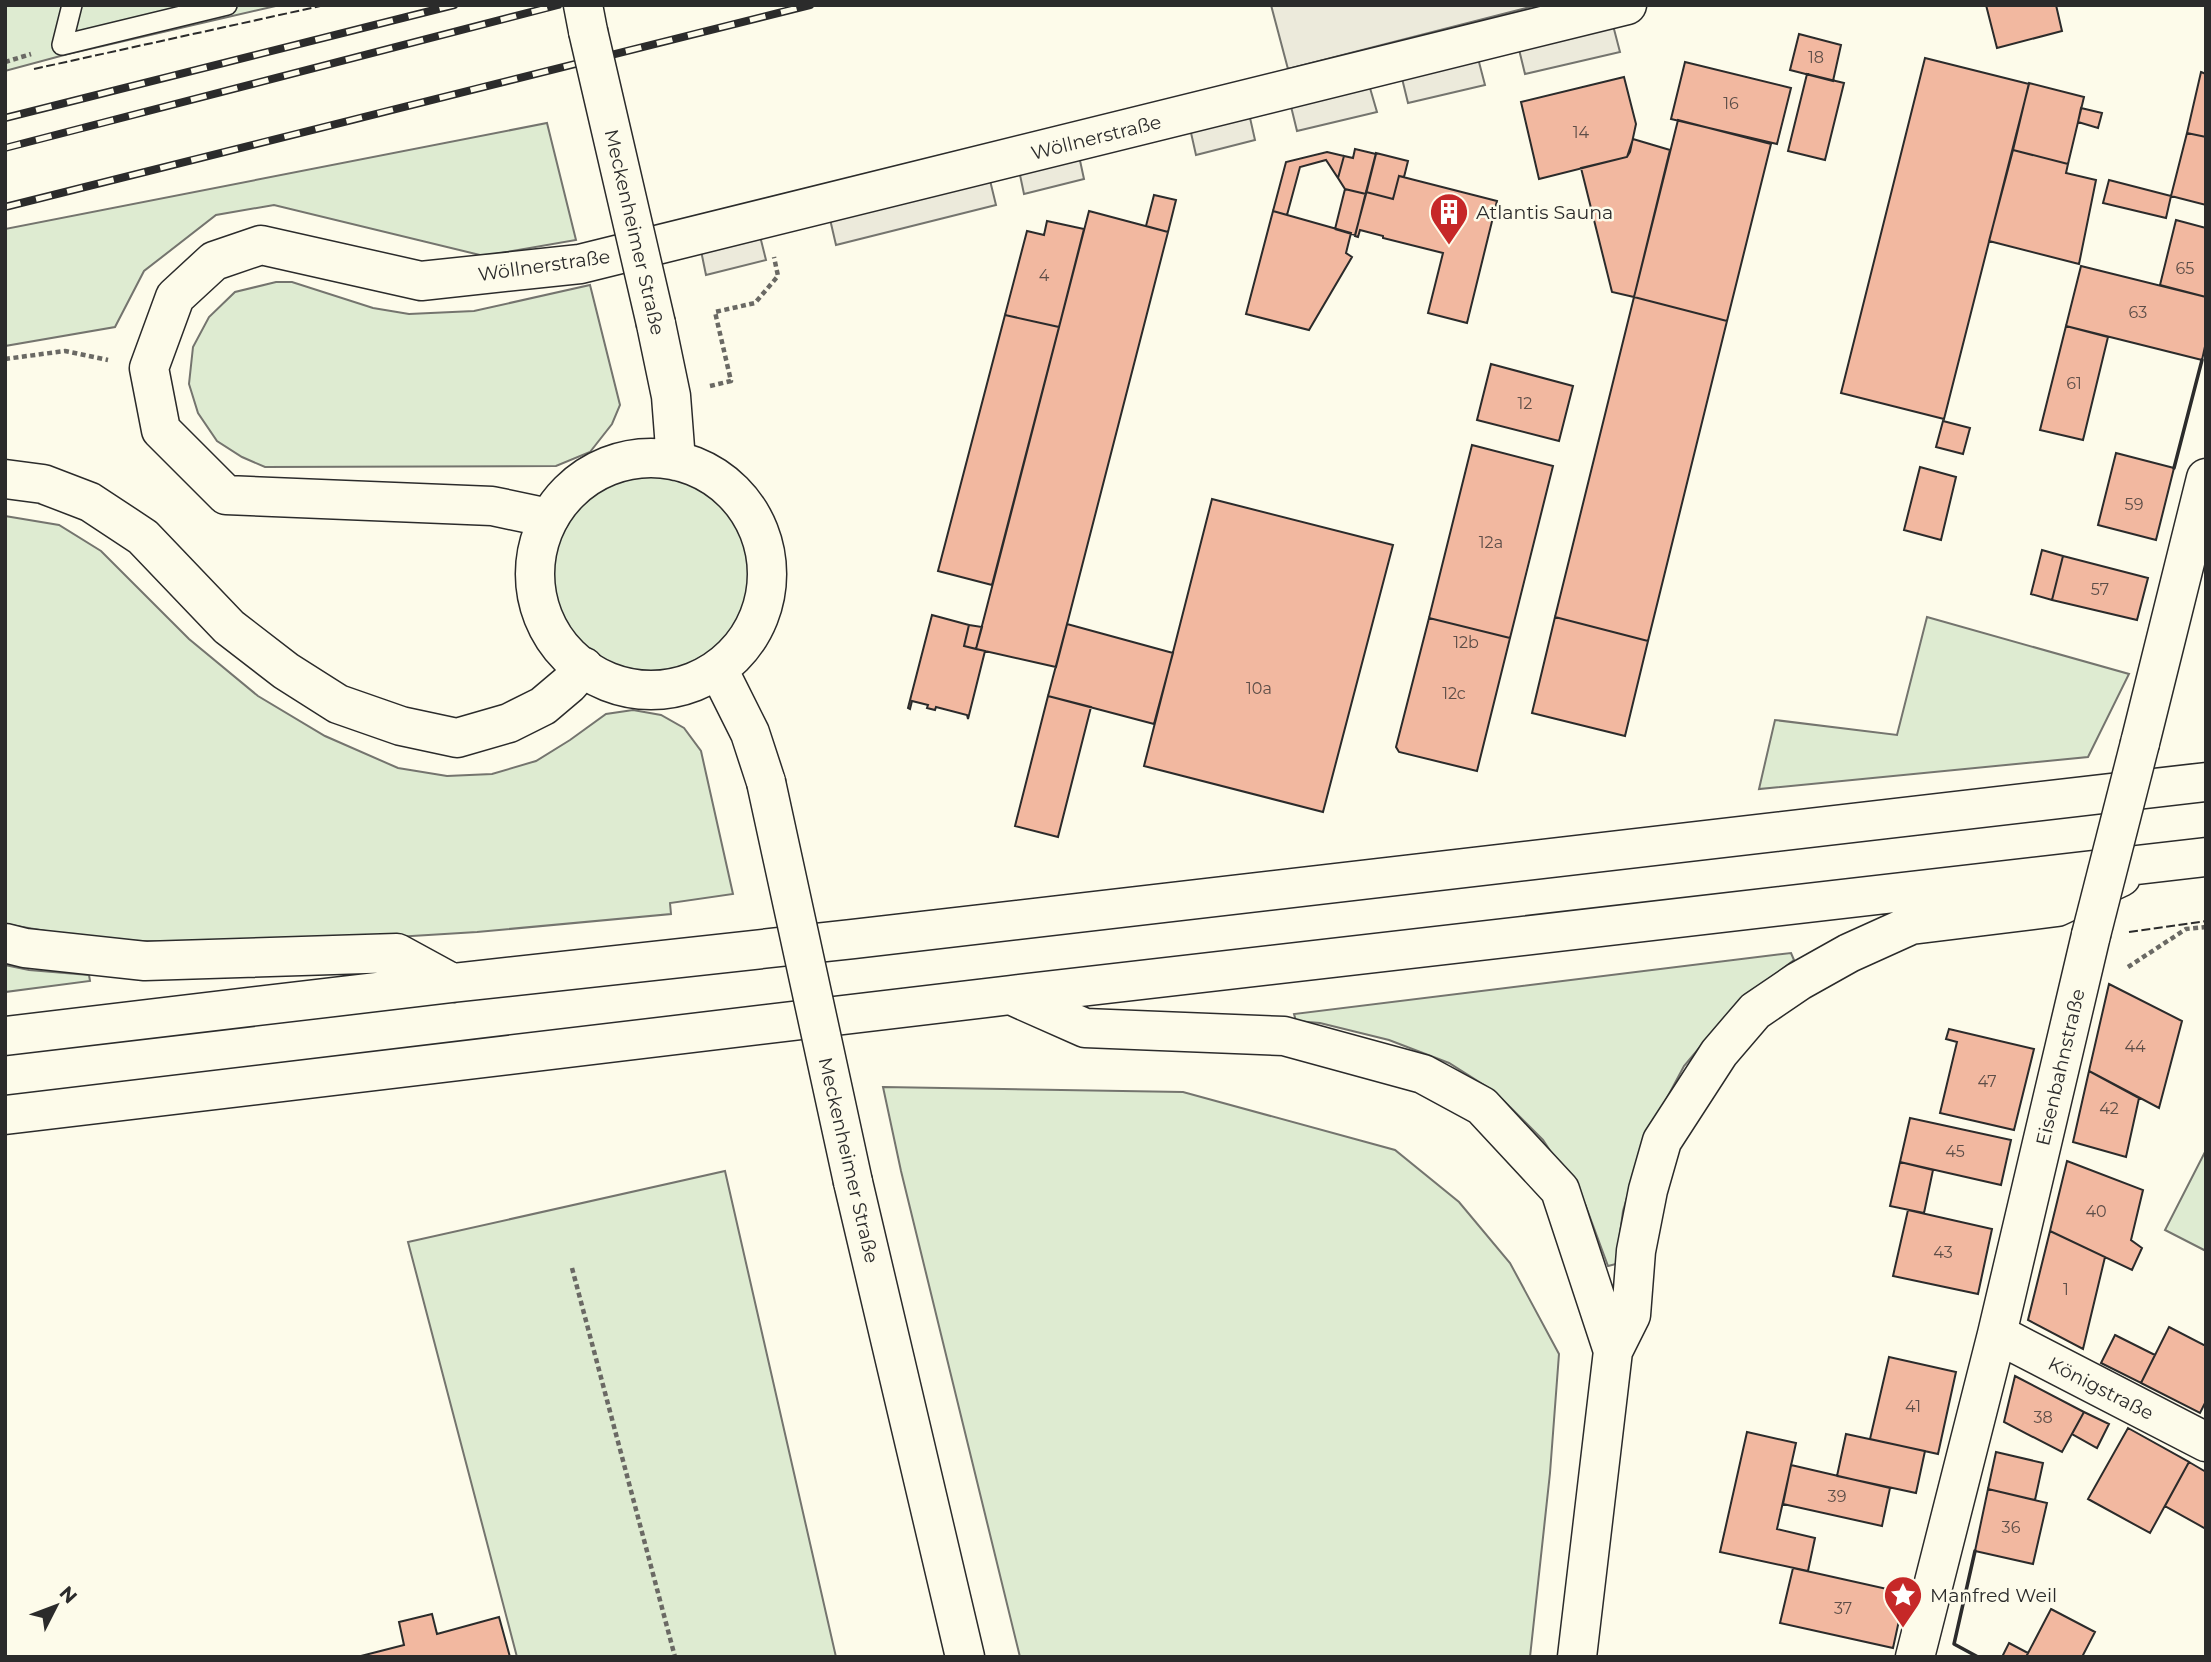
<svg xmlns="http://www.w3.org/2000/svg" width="2211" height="1662" viewBox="0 0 2211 1662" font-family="Montserrat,sans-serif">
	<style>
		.green { fill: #deebd1; stroke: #74746e; stroke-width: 2 }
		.parking { fill: #eceadb; stroke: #74746e; stroke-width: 2 }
		.building { fill: #f2b8a0; stroke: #2b2b2b; stroke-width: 2 }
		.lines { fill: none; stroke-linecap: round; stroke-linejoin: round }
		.lane-casing { stroke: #2b2b2b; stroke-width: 22 }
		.street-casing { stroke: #2b2b2b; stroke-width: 41 }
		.secondary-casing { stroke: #2b2b2b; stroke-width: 41 }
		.highway-casing { stroke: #2b2b2b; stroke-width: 41 }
		.path { stroke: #6a6964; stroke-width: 4.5; stroke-dasharray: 5 3.5; stroke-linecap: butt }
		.lane { stroke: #fdfbea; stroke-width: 19 }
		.street { stroke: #fdfbea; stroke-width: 38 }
		.secondary { stroke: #fdfbea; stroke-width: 38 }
		.highway { stroke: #fdfbea; stroke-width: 38 }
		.rail-casing { stroke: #2b2b2b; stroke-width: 8 }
		.rail { stroke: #fdfbea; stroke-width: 5; stroke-dasharray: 16; stroke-linecap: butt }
		.street-bridge-casing { stroke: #2b2b2b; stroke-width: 41; stroke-linecap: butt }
		.secondary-bridge-casing { stroke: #2b2b2b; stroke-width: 41; stroke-linecap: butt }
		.street-bridge { stroke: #fdfbea; stroke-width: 38 }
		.secondary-bridge { stroke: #fdfbea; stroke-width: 38 }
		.fence { stroke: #2b2b2b; stroke-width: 2; stroke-dasharray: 9 3.5; stroke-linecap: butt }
		.wall { stroke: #2b2b2b; stroke-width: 3.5 }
		.labels { text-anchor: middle; stroke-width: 5; stroke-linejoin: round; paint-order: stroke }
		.number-label { font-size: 16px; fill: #5d4e48 }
		.street-label { font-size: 19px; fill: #2b2b2b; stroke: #fdfbea }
		.poi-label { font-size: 19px; fill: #2b2b2b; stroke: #fdfbea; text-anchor: start }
	</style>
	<rect width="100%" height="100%" fill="#fdfbea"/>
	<path class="green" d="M5 5H280L68 54 5 71Z
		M547 123 576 240 484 256 274 205 216 215 144 271 115 327 5 346V229Z
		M276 282H292L373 308 409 314 474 311 590 285 620 405 612 424 590 452 556 466 265 467 242 457 217 441 198 413 189 384 193 347 209 317 235 292Z
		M535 574a116 116 0 1 1 232 0a116 116 0 1 1-232 0Z
		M5 516 59 525 101 551 189 639 258 696 325 736 398 768 447 776 492 774 536 761 570 740 606 714 633 710 661 715 684 728 701 751 733 894 670 903 671 914 477 932 282 944 98 940 5 924Z
		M1927 617 2129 674 2088 757 1759 789 1775 720 1897 735Z
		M1791 953 1794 960 1736 1004 1684 1066 1644 1141 1623 1211 1616 1264 1608 1266 1585 1204 1543 1140 1495 1092 1449 1063 1389 1040 1320 1023 1296 1021 1294 1014Z
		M5 965 29 970 89 975 90 981 5 992Z
		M883 1087 1183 1092 1395 1150 1459 1202 1510 1263 1559 1354 1550 1473 1530 1657H1020L901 1171Z
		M2206 1150V1251L2165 1230Z
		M725 1171 836 1657H517L408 1242Z"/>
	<path class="parking" d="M1271 5H1538L1288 69Z
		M1609 10 1620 52 1525 74 1515 33Z
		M1474 43 1485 85 1408 103 1398 62Z
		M1365 71 1377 112 1297 131 1287 90Z
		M1246 100 1255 140 1196 155 1187 115Z
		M1076 142 1084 179 1024 194 1016 156Z
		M986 164 996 205 836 245 826 202Z
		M756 220 766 260 706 275 698 236Z"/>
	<path class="building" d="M1986 5H2056L2062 31 1997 48Z
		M1799 34 1841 45 1833 81 1790 70Z
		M1925 58 2029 84 1944 419 1841 393Z
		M1685 62 1791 88 1777 144 1671 119Z
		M2201 72 2206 74V137L2187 133Z
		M1807 74 1844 83 1825 160 1788 151Z
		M1624 77 1636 124 1630 152 1627 157 1539 179 1521 102Z
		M2029 83 2084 97 2068 164 2013 150Z
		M2081 108 2102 113 2098 128 2078 122Z
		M1678 120 1771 144 1727 321 1634 297Z
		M2187 133 2206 137V205L2171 196Z
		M1633 139 1670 150 1634 297 1612 292 1581 168 1627 157Z
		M1355 149 1376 154 1366 194 1345 189 1338 178 1344 156 1353 158Z
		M2013 150 2068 164 2066 173 2096 180 2079 264 1989 241Z
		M1327 152 1344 156 1338 178 1326 160 1300 167 1287 215 1273 211 1286 162Z
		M1376 153 1408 161 1404 177 1399 176 1393 199 1366 192Z
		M1399 176 1497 201 1467 323 1428 313 1443 253 1383 238V236L1360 230 1358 237 1355 236 1366 192 1393 199Z
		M2109 180 2171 196 2166 218 2103 203Z
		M1345 189 1366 194 1355 235 1335 229Z
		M1154 195 1176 200 1168 232 1146 226Z
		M1089 211 1168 232 1056 667 976 649Z
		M1273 211 1351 233 1346 253 1352 257 1309 330 1246 314Z
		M2176 220 2206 228V297L2160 285Z
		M1047 221 1084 229 1059 327 1005 315 1027 231 1044 235Z
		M2081 266 2206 297V342L2202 360 2066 326Z
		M1634 297 1727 321 1648 641 1555 617Z
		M1005 315 1059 327 992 585 938 571Z
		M2066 326 2108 337 2083 440 2040 430Z
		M1491 364 1573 386 1559 441 1477 420Z
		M1943 421 1970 428 1963 454 1936 447Z
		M1472 445 1553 466 1510 638 1429 618Z
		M2116 453 2174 468 2156 540 2098 525Z
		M1920 467 1956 477 1941 540 1904 530Z
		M1212 499 1393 545 1323 812 1144 766Z
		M2042 550 2063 556 2052 600 2031 594Z
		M2063 556 2148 578 2137 620 2052 600Z
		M932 615 969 625 964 646 985 651 968 719 967 715 936 707 935 710 927 708 928 705 912 701 910 709 908 708Z
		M1555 617 1648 641 1625 736 1532 713Z
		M1429 618 1510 638 1477 771 1399 752 1396 747Z
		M1067 624 1173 653 1154 724 1048 696Z
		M969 625 982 627 976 649 964 646Z
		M1048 696 1091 707 1058 837 1015 826Z
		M2109 984 2182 1021 2159 1108 2089 1071Z
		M1949 1029 2034 1049 2014 1130 1940 1113 1957 1042 1946 1039Z
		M2089 1071 2139 1098 2126 1157 2073 1142Z
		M1910 1118 2011 1140 2001 1185 1900 1162Z
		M2067 1161 2143 1190 2131 1240 2142 1248 2132 1270 2050 1231Z
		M1900 1162 1933 1170 1924 1213 1890 1206Z
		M1908 1210 1992 1229 1978 1294 1893 1276Z
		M2050 1231 2105 1257 2083 1349 2028 1320Z
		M2169 1327 2206 1346V1401L2200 1413 2141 1383Z
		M2115 1335 2155 1355 2141 1383 2101 1363Z
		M1889 1357 1956 1372 1938 1454 1870 1439Z
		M2015 1376 2084 1412 2062 1452 2004 1422Z
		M2084 1412 2109 1424 2097 1448 2072 1434Z
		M2128 1428 2189 1462 2150 1533 2088 1499Z
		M1747 1432 1796 1443 1777 1529 1815 1538 1808 1571 1720 1552Z
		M1846 1434 1925 1451 1916 1493 1837 1476Z
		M1996 1452 2043 1463 2035 1500 1988 1489Z
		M2189 1462 2206 1472V1529L2165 1506Z
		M1791 1465 1890 1488 1882 1526 1783 1504Z
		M1988 1489 2047 1503 2033 1564 1975 1551Z
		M1793 1568 1905 1593 1893 1648 1780 1623Z
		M2051 1609 2095 1632 2082 1657H2026Z
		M432 1614 437 1634 499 1617 510 1657H357L404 1645 399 1622Z
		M2009 1643 2028 1653 2026 1657H2002Z"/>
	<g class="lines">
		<g class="lane-casing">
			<path id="lane" d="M72 5 62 45 227 5"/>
		</g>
		<g class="street-casing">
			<path id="street" d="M549 518 492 506 226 495 161 430 149 368 175 297 214 261 261 245 421 281 580 264 1627 5
				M2140 743 2206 478
				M1997 1334 2206 1442
				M1915 1657 1997 1334 2091 935"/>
		</g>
		<g class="secondary-casing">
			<path id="secondary" d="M583 5 588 31
				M656 324 671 396 676 461
				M535 574a116 116 0 1 1 232 0a116 116 0 1 1-232 0Z
				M718 669 750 733 766 782
				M853 1182 965 1657"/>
		</g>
		<g class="highway-casing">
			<path id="highway" d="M5 479 43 484 90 502 143 537 229 627 286 671 338 704 401 726 457 738 509 723 543 706 569 684 584 667
				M5 943 25 948 145 961 397 953 452 983
				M1013 996 1085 1028 1284 1036 1423 1074 1482 1106 1560 1190 1613 1351
				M5 1036 452 983 853 939 2206 782
				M5 1115 1011 995 2206 857
				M1577 1657 1613 1351 1631 1315 1636 1251 1648 1190 1662 1141 1719 1053 1755 1011 1799 981 1849 953 1911 925 2057 907 2121 877"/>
		</g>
		<path class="path" d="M5 62 31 54
			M5 359 65 351 108 360
			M710 386 731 381 715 312 755 303 778 276 774 257
			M2128 967 2186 929 2206 927
			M572 1268 675 1657"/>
		<use href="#lane" class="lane"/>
		<use href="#street" class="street"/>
		<use href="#secondary" class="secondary"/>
		<use href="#highway" class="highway"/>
		<g class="rail-casing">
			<path id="rail" d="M5 118 454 5
				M5 148 558 5
				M5 207 810 5"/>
		</g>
		<use href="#rail" class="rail"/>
		<g class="street-bridge-casing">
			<path id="street-bridge" d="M2091 935 2140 743"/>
		</g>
		<g class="secondary-bridge-casing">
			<path id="secondary-bridge" d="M588 31 656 324
				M766 782 853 1182"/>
		</g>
		<use href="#street-bridge" class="street-bridge"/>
		<use href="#secondary-bridge" class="secondary-bridge"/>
		<path class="fence" d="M34 69 325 5
			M2129 932 2206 921"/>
		<path class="wall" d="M2174 468 2202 360
			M1975 1551 1954 1644 1978 1657"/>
	</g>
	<defs>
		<g id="building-pin" transform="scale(2.0125)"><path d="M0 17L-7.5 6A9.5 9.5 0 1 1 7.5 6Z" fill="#c62828" stroke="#fdfbea"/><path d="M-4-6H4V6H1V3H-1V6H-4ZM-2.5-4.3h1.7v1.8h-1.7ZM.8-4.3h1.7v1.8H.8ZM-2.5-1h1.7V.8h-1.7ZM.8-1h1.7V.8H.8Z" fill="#fff"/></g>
		<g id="sight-pin" transform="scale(2.0125)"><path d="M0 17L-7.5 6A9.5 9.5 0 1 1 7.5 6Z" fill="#c62828" stroke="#fdfbea"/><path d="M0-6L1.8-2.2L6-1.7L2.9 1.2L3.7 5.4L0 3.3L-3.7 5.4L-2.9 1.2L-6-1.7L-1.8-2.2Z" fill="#fff"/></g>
	</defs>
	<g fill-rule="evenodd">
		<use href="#building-pin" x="1449" y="212"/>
		<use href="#sight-pin" x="1903" y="1595"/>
	</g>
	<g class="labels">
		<g class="number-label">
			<text x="1816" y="63">18</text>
			<text x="1731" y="109">16</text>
			<text x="1581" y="138">14</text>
			<text x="2185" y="274">65</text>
			<text x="1044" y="281">4</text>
			<text x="2138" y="318">63</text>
			<text x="2074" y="389">61</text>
			<text x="1525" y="409">12</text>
			<text x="2134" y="510">59</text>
			<text x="1491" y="548">12a</text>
			<text x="2100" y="595">57</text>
			<text x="1466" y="648">12b</text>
			<text x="1259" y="694">10a</text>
			<text x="1454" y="699">12c</text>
			<text x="2135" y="1052">44</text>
			<text x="1987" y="1087">47</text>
			<text x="2109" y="1114">42</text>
			<text x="1955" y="1157">45</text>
			<text x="2096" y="1217">40</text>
			<text x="1943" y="1258">43</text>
			<text x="2066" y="1295">1</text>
			<text x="1913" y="1412">41</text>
			<text x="2043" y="1423">38</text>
			<text x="1837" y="1502">39</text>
			<text x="2011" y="1533">36</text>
			<text x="1843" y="1614">37</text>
		</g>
		<g class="street-label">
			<text transform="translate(1096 137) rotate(-14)" y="7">Wöllnerstraße</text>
			<text transform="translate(635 232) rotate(77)" y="7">Meckenheimer Straße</text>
			<text transform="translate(544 265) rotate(-8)" y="7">Wöllnerstraße</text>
			<text transform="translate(2060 1067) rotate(-77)" y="7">Eisenbahnstraße</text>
			<text transform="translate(849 1160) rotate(77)" y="7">Meckenheimer Straße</text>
			<text transform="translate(2101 1388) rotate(27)" y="7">Königstraße</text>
		</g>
		<g class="poi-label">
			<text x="1476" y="219">Atlantis Sauna</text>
			<text x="1930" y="1602">Manfred Weil</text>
		</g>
	</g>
	<rect width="2211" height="1662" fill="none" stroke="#2b2b2b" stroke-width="14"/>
	<g transform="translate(56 1606) rotate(48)" stroke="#fdfbea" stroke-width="5" paint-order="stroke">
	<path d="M0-5L12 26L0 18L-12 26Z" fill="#2b2b2b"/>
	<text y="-10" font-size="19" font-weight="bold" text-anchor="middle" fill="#2b2b2b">N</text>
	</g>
</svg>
